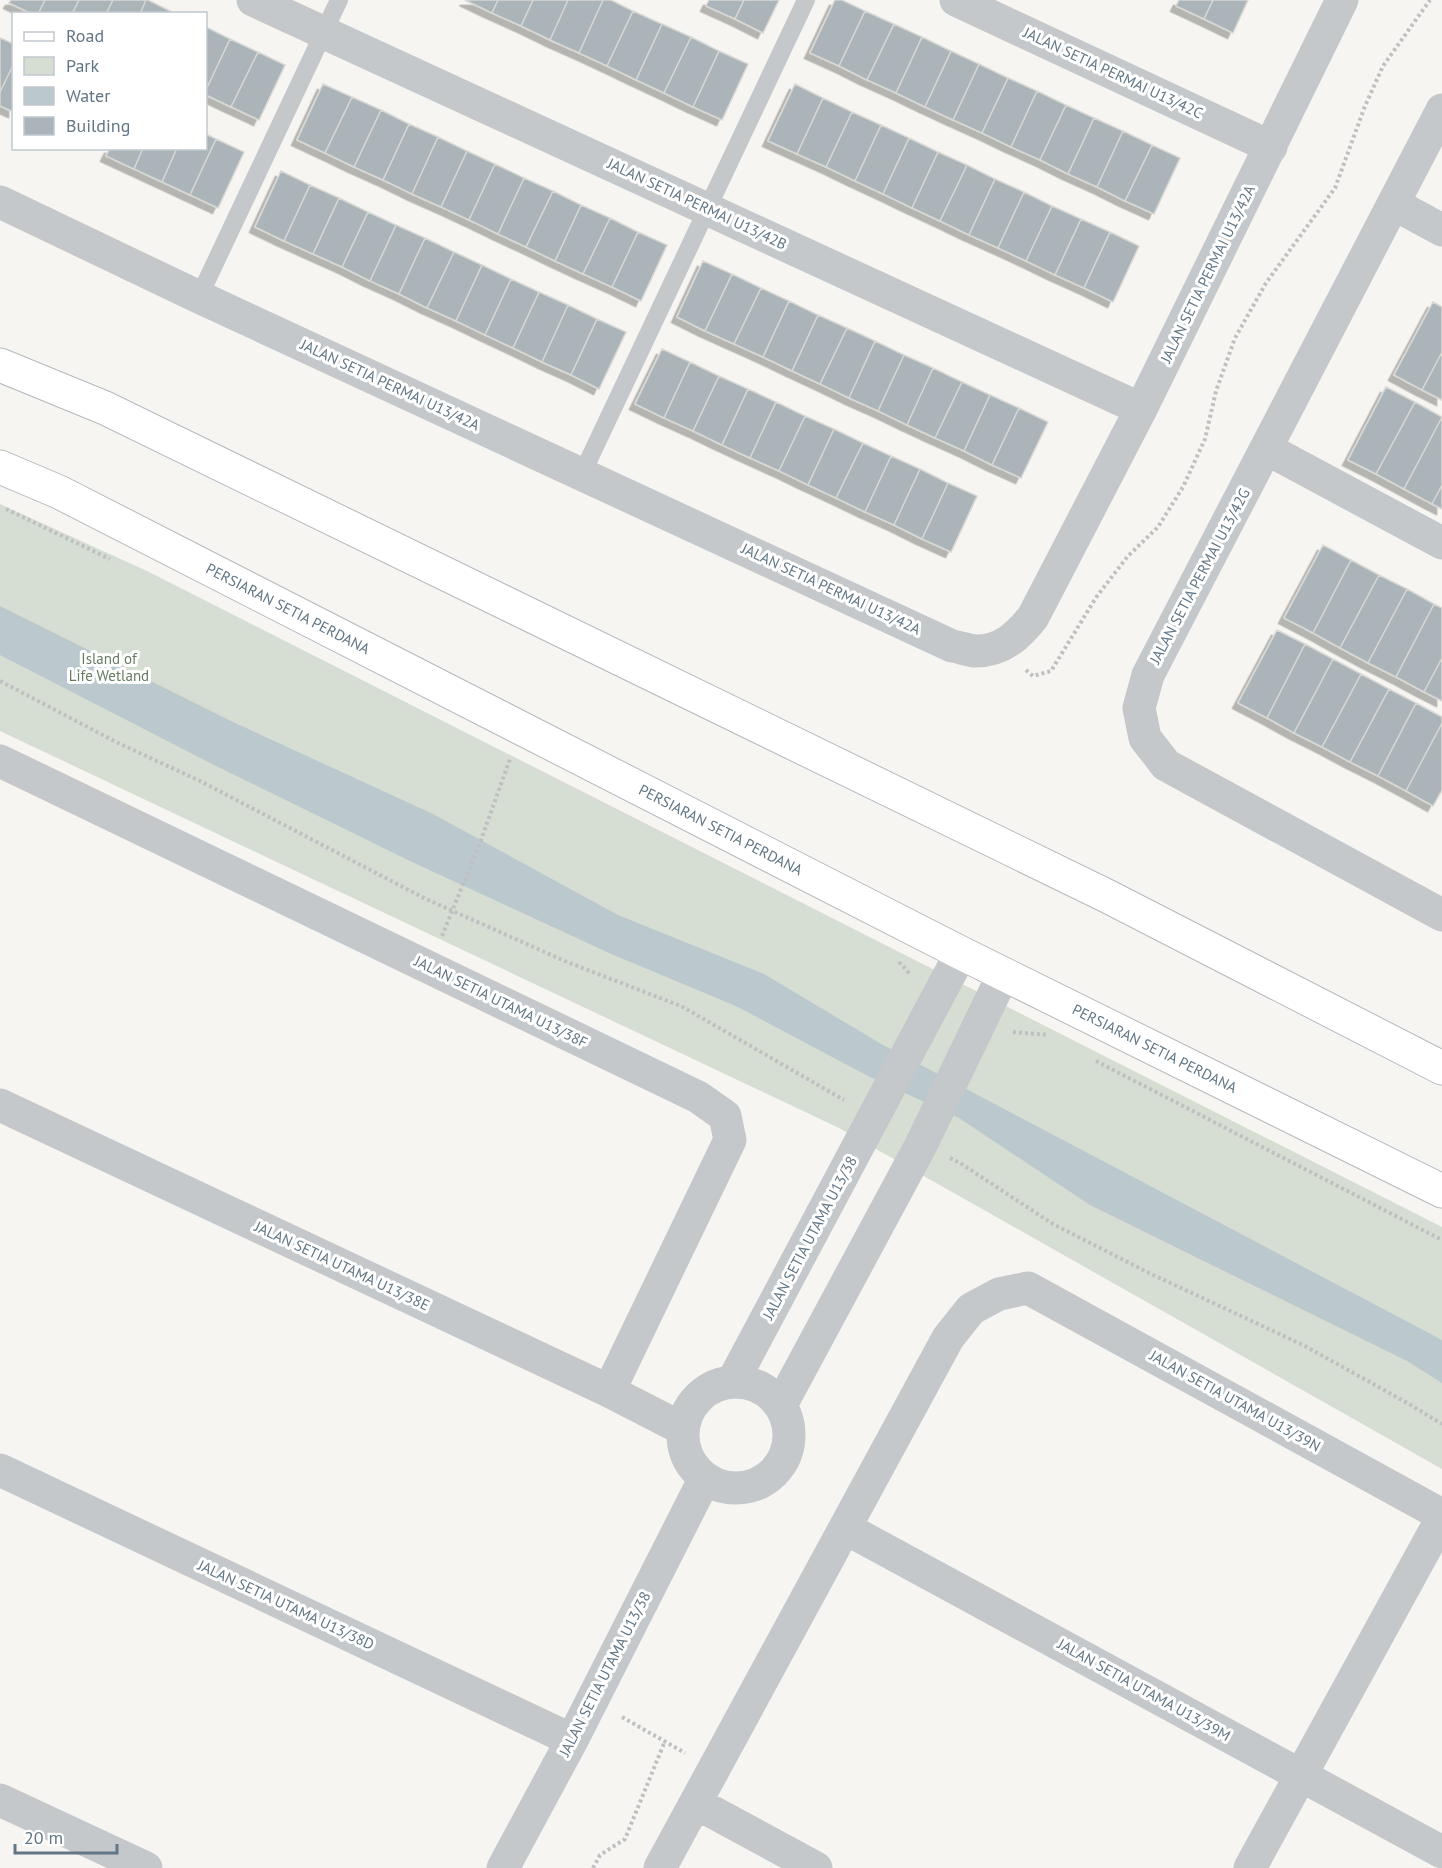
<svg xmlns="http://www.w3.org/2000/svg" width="1442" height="1868" viewBox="0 0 1442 1868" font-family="'PT Sans',sans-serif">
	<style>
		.green { fill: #d6ddd2 }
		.water { fill: #bbc8cd }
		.building { fill: #abb4b9; stroke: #d7d7d4; stroke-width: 1.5; filter: url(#shadow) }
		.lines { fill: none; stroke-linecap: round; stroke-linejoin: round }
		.secondary-casing { stroke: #b4babe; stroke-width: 35 }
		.path { stroke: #bec0c2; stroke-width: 4; stroke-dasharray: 3 3; stroke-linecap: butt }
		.lane { stroke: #c4c8cb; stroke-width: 18 }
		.street { stroke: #c4c8cb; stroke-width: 33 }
		.secondary { stroke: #fff; stroke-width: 33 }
		.labels { text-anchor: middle; stroke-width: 6; stroke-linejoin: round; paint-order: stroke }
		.street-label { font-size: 15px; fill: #627685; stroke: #fff }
		.park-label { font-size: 15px; fill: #677b61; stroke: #fff }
	</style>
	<defs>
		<filter id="shadow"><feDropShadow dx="-5.5" dy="5.5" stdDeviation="0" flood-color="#0004"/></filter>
	</defs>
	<rect width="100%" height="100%" fill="#f6f5f1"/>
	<path class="green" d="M0 504 147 571 1442 1227V1469L839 1128 0 731Z"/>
	<path class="water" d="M0 606 233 722 433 814 618 915 764 974 883 1045 1442 1340V1383L1407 1361 1090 1205 959 1118 866 1075 738 1007 609 953 410 861 212 764 0 655Z"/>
	<path class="building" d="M11 0H45L38 14H32L9 3Z
		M45 0H79L72 14H38Z
		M79 0H113L106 14H72Z
		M113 0H146L140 14H106Z
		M146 0H148L174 13 140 14Z
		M465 0H498L492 13Z
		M498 0H533L521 26 492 13Z
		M533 0H568L550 40 521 26Z
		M568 0H603L579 53 550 40Z
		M603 0H611L633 11 607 66 579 53Z
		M709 0H744L735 19 706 6Z
		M744 0H779L763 33 735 19Z
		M835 0H842L865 11 839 66 810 53Z
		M1179 0H1213L1204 19 1176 6Z
		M1213 0H1248L1233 33 1204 19Z
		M633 11 662 24 636 80 607 66Z
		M865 11 894 24 867 80 839 66Z
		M662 24 691 37 664 93 636 80Z
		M894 24 922 37 896 93 867 80Z
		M206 27 230 39 206 90Z
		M691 37 719 51 693 107 664 93Z
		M922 37 951 51 925 107 896 93Z
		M0 38 14 44V63L0 92Z
		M230 39 258 52 231 107 206 95V90Z
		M719 51 748 64 722 120 693 107Z
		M951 51 979 64 953 120 925 107Z
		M258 52 285 65 259 120 231 107Z
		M14 63V112L0 106V92Z
		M979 64 1008 78 982 133 953 120Z
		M1008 78 1037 91 1011 147 982 133Z
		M323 84 352 97 325 153 297 140Z
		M795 84 823 98 797 154 768 141Z
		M1037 91 1066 105 1040 160 1011 147Z
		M352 97 381 110 354 167 325 153Z
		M823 98 852 112 826 167 797 154Z
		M1066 105 1094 118 1068 174 1040 160Z
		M381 110 409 124 383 180 354 167Z
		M852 112 881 125 855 181 826 167Z
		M1094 118 1123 131 1097 187 1068 174Z
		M409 124 438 137 412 194 383 180Z
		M881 125 909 138 883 194 855 181Z
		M1123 131 1152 145 1125 201 1097 187Z
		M206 134 216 139 190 195 162 182 177 148H206Z
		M438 137 467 151 441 207 412 194Z
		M909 138 938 152 912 208 883 194Z
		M216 139 244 152 218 208 190 195Z
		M1152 145 1180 158 1154 214 1125 201Z
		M110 148H143L134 169 106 156Z
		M143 148H177L162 182 134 169Z
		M467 151 495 164 469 220 441 207Z
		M938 152 967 165 940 221 912 208Z
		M495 164 524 178 498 234 469 220Z
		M967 165 995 179 969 235 940 221Z
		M281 171 310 185 284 241 255 227Z
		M524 178 553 191 526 247 498 234Z
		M995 179 1024 192 998 248 969 235Z
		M310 185 339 198 313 254 284 241Z
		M553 191 581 205 555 261 526 247Z
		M1024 192 1052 206 1026 261 998 248Z
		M339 198 368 212 342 267 313 254Z
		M581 205 610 218 583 274 555 261Z
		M1052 206 1081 219 1055 275 1026 261Z
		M368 212 396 225 370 281 342 267Z
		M610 218 638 232 612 287 583 274Z
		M1081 219 1110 232 1084 288 1055 275Z
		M396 225 425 238 399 294 370 281Z
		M638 232 667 245 641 301 612 287Z
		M1110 232 1139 246 1113 302 1084 288Z
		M425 238 454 252 427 308 399 294Z
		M454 252 482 265 456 321 427 308Z
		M703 261 732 274 705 331 677 317Z
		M482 265 511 279 485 335 456 321Z
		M732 274 761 288 734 344 705 331Z
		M511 279 539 292 513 348 485 335Z
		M761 288 789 301 763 357 734 344Z
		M539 292 568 305 542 362 513 348Z
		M789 301 818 315 792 371 763 357Z
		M1433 302 1442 307V352L1422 390 1394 375Z
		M568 305 597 319 571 375 542 362Z
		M818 315 847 328 820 384 792 371Z
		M597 319 626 332 599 389 571 375Z
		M847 328 875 341 849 398 820 384Z
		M875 341 904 355 878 411 849 398Z
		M662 349 690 362 664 418 635 404Z
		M1442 352V400L1422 390Z
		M904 355 933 368 907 425 878 411Z
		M690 362 719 376 693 431 664 418Z
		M933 368 962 382 935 438 907 425Z
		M719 376 748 389 722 445 693 431Z
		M962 382 990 395 964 451 935 438Z
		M1386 387 1415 402 1376 474 1348 460Z
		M748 389 776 402 750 458 722 445Z
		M990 395 1019 408 992 465 964 451Z
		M776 402 805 416 779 471 750 458Z
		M1415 402 1442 417 1404 489 1376 474Z
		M1019 408 1048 422 1021 478 992 465Z
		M805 416 834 429 808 485 779 471Z
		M1442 417V485L1432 504 1404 489Z
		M834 429 863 443 836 498 808 485Z
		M863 443 891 456 865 512 836 498Z
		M891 456 920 469 894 525 865 512Z
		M920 469 948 483 922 539 894 525Z
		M948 483 977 496 951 552 922 539Z
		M1442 485V509L1432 504Z
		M1323 545 1351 560 1313 633 1284 618Z
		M1351 560 1379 575 1340 648 1313 633Z
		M1379 575 1407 589 1368 663 1340 648Z
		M1407 589 1434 604 1396 677 1368 663Z
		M1434 604 1442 608V658L1424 692 1396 677Z
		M1277 630 1305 644 1267 718 1238 703Z
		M1305 644 1333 659 1294 733 1267 718Z
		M1442 658V701L1424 692Z
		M1333 659 1361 674 1322 747 1294 733Z
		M1361 674 1389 689 1350 762 1322 747Z
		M1389 689 1416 703 1378 776 1350 762Z
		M1416 703 1442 717V723L1406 791 1378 776Z
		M1442 723V790L1433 806 1406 791Z"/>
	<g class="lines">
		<g class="secondary-casing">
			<g id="secondary">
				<path d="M0 365 105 408 1107 896 1442 1068"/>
				<path id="s1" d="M0 467 59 492 961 953 1442 1191"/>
			</g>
		</g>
		<path class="path" d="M6 509 110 559
			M1026 670 1033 676 1051 671 1097 596 1128 556 1158 527 1183 487 1205 439 1216 391 1235 338 1266 283 1335 188 1365 106 1383 66 1430 0
			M0 681 118 743 198 780 426 899 567 962 681 1006 844 1100
			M442 936 481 840 510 759
			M899 962 910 974
			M1013 1032 1048 1035
			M1096 1061 1442 1240
			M950 1158 960 1163 1053 1224 1147 1272 1305 1346 1409 1404 1442 1424
			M622 1717 685 1753
			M593 1868 600 1855 625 1839 665 1741"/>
		<path class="lane" d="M199 297 339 0
			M582 474 806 0"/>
		<path class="street" d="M253 0 1141 409
			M956 0 1271 147
			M1442 110 1148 675 1139 708 1145 738 1166 765 1442 915
			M0 202 199 297 952 646C960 647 969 651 976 651 1002 651 1018 636 1033 617L1141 409 1342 0
			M1394 204 1442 230
			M1267 449 1442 543
			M0 761 698 1097 725 1116 730 1140 609 1391
			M0 1105 609 1391 683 1429
			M733 1381 961 953
			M683 1435a53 53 0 1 1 106 0a53 53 0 1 1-106 0Z
			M781 1405 921 1145 1004 973
			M0 1470 572 1740
			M845 1528 1442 1852
			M0 1800 146 1868
			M696 1803 816 1868
			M503 1868 572 1740 705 1478
			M660 1868 948 1338 971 1309 999 1294 1028 1288 1442 1515
			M1250 1868 1442 1518"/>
		<use href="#secondary" class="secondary"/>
	</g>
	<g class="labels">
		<g class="street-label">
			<text transform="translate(1113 73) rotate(25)" y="5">JALAN SETIA PERMAI U13/42C</text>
			<text transform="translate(697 204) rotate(25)" y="5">JALAN SETIA PERMAI U13/42B</text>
			<text transform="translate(1208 274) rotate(-64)" y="5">JALAN SETIA PERMAI U13/42A</text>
			<text transform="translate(390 385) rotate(25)" y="5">JALAN SETIA PERMAI U13/42A</text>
			<text transform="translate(1200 576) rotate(-62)" y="5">JALAN SETIA PERMAI U13/42G</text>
			<text transform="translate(831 589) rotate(25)" y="5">JALAN SETIA PERMAI U13/42A</text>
			<text dy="5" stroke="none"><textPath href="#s1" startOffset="321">PERSIARAN SETIA PERDANA</textPath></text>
			<text dy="5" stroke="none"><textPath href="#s1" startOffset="807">PERSIARAN SETIA PERDANA</textPath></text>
			<text transform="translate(501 1002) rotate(26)" y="5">JALAN SETIA UTAMA U13/38F</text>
			<text dy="5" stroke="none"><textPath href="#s1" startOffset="1293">PERSIARAN SETIA PERDANA</textPath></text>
			<text transform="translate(810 1238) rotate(-62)" y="5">JALAN SETIA UTAMA U13/38</text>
			<text transform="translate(342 1266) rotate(25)" y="5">JALAN SETIA UTAMA U13/38E</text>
			<text transform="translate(1235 1401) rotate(29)" y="5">JALAN SETIA UTAMA U13/39N</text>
			<text transform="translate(286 1605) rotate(25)" y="5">JALAN SETIA UTAMA U13/38D</text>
			<text transform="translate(605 1674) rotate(-63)" y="5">JALAN SETIA UTAMA U13/38</text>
			<text transform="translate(1144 1690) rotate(29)" y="5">JALAN SETIA UTAMA U13/39M</text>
		</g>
		<g class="park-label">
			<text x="109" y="664">Island of<tspan x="109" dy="17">Life Wetland</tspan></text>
		</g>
	</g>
	<rect x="12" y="12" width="195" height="138" fill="#ffffff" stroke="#c0c8ce" stroke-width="1.5"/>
	<rect x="24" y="32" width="30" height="9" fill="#ffffff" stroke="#c0c8ce" stroke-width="1.5"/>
	<text x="66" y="42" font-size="18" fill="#627685">Road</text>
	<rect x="24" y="57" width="30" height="18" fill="#d6ddd2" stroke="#c0c8ce" stroke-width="1.5"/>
	<text x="66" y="72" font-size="18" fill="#627685">Park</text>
	<rect x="24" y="87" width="30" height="18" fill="#bbc8cd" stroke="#c0c8ce" stroke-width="1.5"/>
	<text x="66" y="102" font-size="18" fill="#627685">Water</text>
	<rect x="24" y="117" width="30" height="18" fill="#abb4b9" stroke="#c0c8ce" stroke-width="1.5"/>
	<text x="66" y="132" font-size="18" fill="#627685">Building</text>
	<path d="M15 1844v9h102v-9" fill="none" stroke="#627685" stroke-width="3"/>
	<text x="24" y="1844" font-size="18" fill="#627685" stroke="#ffffff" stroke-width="4.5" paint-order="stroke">20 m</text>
</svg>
